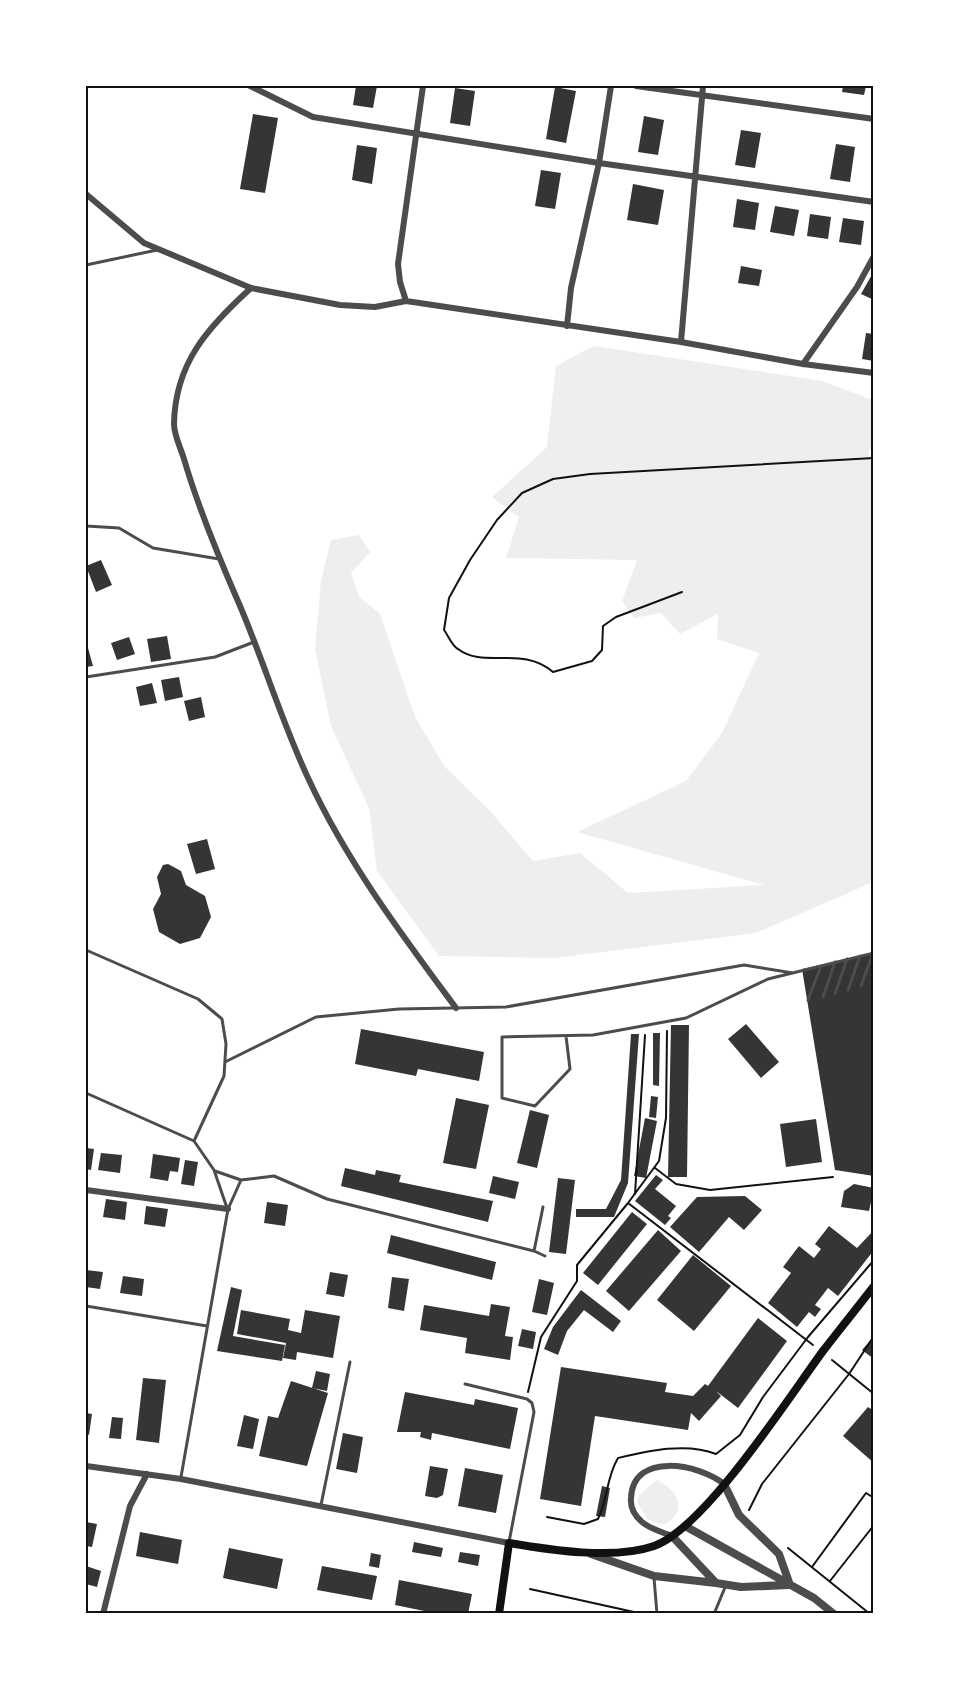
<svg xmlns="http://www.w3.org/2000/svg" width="959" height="1699" viewBox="0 0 959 1699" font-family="Manrope,sans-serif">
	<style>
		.green { fill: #eee }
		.building { fill: #353535 }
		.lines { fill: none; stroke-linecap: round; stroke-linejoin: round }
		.path { stroke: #111; stroke-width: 2 }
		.service { stroke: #4c4c4c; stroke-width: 3 }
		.minor { stroke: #4c4c4c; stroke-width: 6 }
		.tertiary { stroke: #4c4c4c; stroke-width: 8 }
		.secondary { stroke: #111; stroke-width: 8 }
		.neatline { fill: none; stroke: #111; stroke-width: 2 }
	</style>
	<rect width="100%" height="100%" fill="#fff"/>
	<path class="green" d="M594 346 822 381 873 400V449L868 450 874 474 873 882 756 933 554 958 439 956 377 871 369 808 331 726 315 649 321 581 331 540 359 535 370 552 351 573 359 597 380 614 415 717 445 767 490 811 533 861 580 853 628 893 764 885 577 832 686 781 722 733 759 653 717 639 718 614 680 634 661 613 634 618 622 601 637 560 506 558 519 517 492 497 547 447 556 366Z
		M657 1480C679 1490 689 1514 662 1525L647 1519 637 1502 640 1494Z"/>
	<path class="building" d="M356 86H377L373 108 353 105Z
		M843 86H866L864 95 842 92Z
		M555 87 576 91 566 143 546 139Z
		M455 88 475 91 470 126 450 123Z
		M253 114 278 118 265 193 240 189Z
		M644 116 664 120 658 155 638 152Z
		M741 130 761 133 755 168 735 165Z
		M836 144 855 147 850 182 830 179Z
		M357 145 377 148 372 184 352 180Z
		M541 170 561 173 555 209 535 206Z
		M633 184 664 190 658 225 627 220Z
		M737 199 759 203 755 230 733 227Z
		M775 206 799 210 794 236 770 232Z
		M810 214 831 217 828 239 807 236Z
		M843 218 864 221 861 245 839 242Z
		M741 266 762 270 759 286 738 283Z
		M874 271V300L861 294Z
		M866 333 874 334V361L862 359Z
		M101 560 112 585 96 592 86 566Z
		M167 636 171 659 151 662 147 639Z
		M129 637 135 654 117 660 111 643Z
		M86 648H88L93 666 86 667Z
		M179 677 183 697 165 701 161 680Z
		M152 683 157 703 140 706 136 687Z
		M201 697 205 717 189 721 184 701Z
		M207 839 215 869 196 874 187 844Z
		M168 864 181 871 186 885 205 896 211 917 200 938 180 944 159 932 153 909 161 894 157 877 163 865Z
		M874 953V1176L835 1170 802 969Z
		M746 1024 779 1062 761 1078 728 1039Z
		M671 1025H689L687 1177H668Z
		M361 1029 484 1052 479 1081 418 1069 416 1076 355 1064Z
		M653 1033H660L659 1086 653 1085Z
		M631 1034H639L628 1183 614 1217H576V1209H606L621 1180Z
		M651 1096 658 1097 656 1118 649 1117Z
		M456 1098 489 1105 476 1169 443 1163Z
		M530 1110 549 1115 537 1168 517 1163Z
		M645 1118 657 1121 646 1178 634 1176Z
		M816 1119 822 1162 786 1167 780 1124Z
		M86 1148 94 1149 91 1170 86 1169Z
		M101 1153 122 1155 120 1173 98 1170Z
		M153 1154 180 1158 178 1172 170 1171 168 1181 150 1178Z
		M185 1160 198 1162 194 1186 181 1184Z
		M345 1168 375 1175 376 1170 401 1175 399 1182 493 1201 488 1222 341 1186Z
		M656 1175 663 1180 655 1189 676 1206 668 1216 671 1218 665 1225 635 1201Z
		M493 1176 519 1182 515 1199 489 1193Z
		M558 1178 575 1180 566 1254 549 1252Z
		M854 1184 874 1188 869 1211 841 1207 844 1191Z
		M745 1196 762 1210 744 1230 729 1217 699 1252 670 1227 697 1197Z
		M106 1199 127 1202 125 1220 103 1217Z
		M267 1202 288 1205 285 1226 264 1223Z
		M146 1206 168 1209 165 1227 144 1224Z
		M632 1212 647 1224 598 1285 583 1273Z
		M829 1226 857 1248 874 1230V1250L838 1296 828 1288 815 1305 821 1309 815 1317 809 1312 797 1327 768 1303 791 1273 783 1267 799 1246 814 1258 821 1249 815 1244Z
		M658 1230 681 1251 629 1311 606 1291Z
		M391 1235 496 1262 492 1280 387 1253Z
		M693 1255 731 1286 694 1331 657 1300Z
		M86 1270 103 1272 100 1289 86 1287Z
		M330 1272 348 1275 344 1297 326 1294Z
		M123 1276 144 1279 142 1296 120 1293Z
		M392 1277 409 1279 404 1311 388 1308Z
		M539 1279 554 1283 547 1315 532 1312Z
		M231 1287 242 1290 233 1336 285 1345 282 1361 217 1351Z
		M581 1290 621 1321 613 1332 584 1310 567 1331 558 1355 544 1349 553 1327Z
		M491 1304 510 1307 505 1336 513 1337 510 1360 465 1353 467 1338 420 1330 424 1305 489 1316Z
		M241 1310 290 1319 288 1330 301 1333 305 1310 340 1316 333 1358 297 1352 296 1360 283 1358 286 1343 237 1334Z
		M758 1318 787 1341 738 1408 716 1391 721 1396 699 1421 691 1413 688 1430 595 1416 581 1506 540 1499 561 1367 667 1383 665 1392 693 1396 705 1384 708 1386Z
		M522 1329 536 1332 533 1349 518 1346Z
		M874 1336V1359L862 1350Z
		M316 1371 330 1374 327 1391 312 1388Z
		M143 1378 166 1380 159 1443 136 1440Z
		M291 1381 328 1393 307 1466 259 1456 268 1416 278 1418Z
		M405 1392 474 1405 475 1399 518 1408 510 1449 432 1433 431 1440 420 1437 421 1432H397Z
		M868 1407 874 1411V1463L843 1436Z
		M86 1413 92 1414 89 1435 86 1434Z
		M244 1415 259 1419 253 1449 237 1446Z
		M112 1417 123 1418 121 1439 109 1438Z
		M343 1433 363 1437 357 1473 336 1469Z
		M430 1466 448 1469 443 1495 437 1498 425 1496Z
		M465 1468 503 1475 496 1513 458 1506Z
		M602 1486 610 1488 605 1517 596 1516Z
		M86 1522 97 1524 92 1547 86 1546Z
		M140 1532 182 1540 178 1564 136 1556Z
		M414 1542 443 1548 441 1557 412 1552Z
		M229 1548 283 1559 277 1589 223 1578Z
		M460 1552 480 1555 478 1566 458 1562Z
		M371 1553 381 1555 379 1568 369 1566Z
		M86 1566 101 1571 97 1587 86 1584Z
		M322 1566 377 1576 372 1600 317 1590Z
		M399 1580 472 1594 468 1614H439L395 1605Z"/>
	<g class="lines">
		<path class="path" d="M682 592 616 617 603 626 602 650 592 661 553 672C522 645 484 669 458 649 452 646 448 635 444 630L449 598 470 560 497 520 522 493 553 479 590 474 874 458
			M655 1168 676 1184 710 1190 833 1177
			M635 1194 645 1035
			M628 1203 659 1161 666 1118 667 1031
			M832 1360 874 1394
			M528 1392 541 1337 577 1281V1265L628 1203 813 1345
			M749 1510 762 1484 849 1374 874 1336
			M547 1517 584 1524 598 1519C608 1499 606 1478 618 1458 648 1451 686 1442 716 1454L740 1435 763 1397 808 1337 874 1260
			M788 1548 870 1614
			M812 1567 866 1493 874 1498
			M830 1581 874 1525
			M530 1589 643 1614"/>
		<path class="service" d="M86 265 157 250
			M86 526 119 528 153 548 219 559
			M86 677 215 657 254 642
			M86 950 198 999 222 1019 226 1044 224 1076 194 1141
			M861 986 873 953
			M848 990 860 956
			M835 994 847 959
			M823 997 835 962
			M808 1000 821 966
			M566 1036 570 1069 535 1106 502 1098V1037L593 1035 686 1018 768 979 874 953
			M225 1062 316 1017 399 1009 506 1007 744 965 793 973
			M86 1093 194 1141 214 1170 227 1208
			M215 1171 241 1180
			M534 1251 545 1256
			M86 1306 207 1326
			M465 1384 527 1399 532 1403 534 1412 509 1542
			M181 1477 228 1209 241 1180 274 1176 327 1199 534 1251 543 1207
			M321 1505 350 1362
			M654 1578 657 1614
			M714 1614 726 1585"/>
		<path class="minor" d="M250 86 313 117 599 163 874 202
			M636 86 874 119
			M86 194 144 243 251 288 340 305 375 307 406 301 681 342 803 364 874 373
			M251 288C208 327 175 363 174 424 174 435 181 449 184 459 198 507 217 553 237 599 263 658 281 721 309 780 347 862 402 935 456 1008
			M406 301 400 282 398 264 423 86
			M567 326 571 288 599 163 611 86
			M681 342 703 86
			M803 364 857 287 874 256
			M86 1190 228 1209
			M86 1466 181 1479 509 1543
			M672 1536C662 1532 650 1529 642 1522 635 1516 630 1508 631 1498 633 1451 699 1464 724 1484
			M103 1614 130 1506 147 1474"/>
		<path class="tertiary" d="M724 1484 739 1515 779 1554 790 1585
			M685 1526 814 1598 834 1614
			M672 1536 716 1583 741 1587 789 1585
			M591 1554 654 1576 716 1583"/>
		<path class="secondary" d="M499 1614 509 1543C550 1550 614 1560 654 1546 705 1528 789 1397 823 1351 840 1329 857 1308 874 1286"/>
	</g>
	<rect width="959" height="1699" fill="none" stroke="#ffffff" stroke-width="174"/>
	<rect x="87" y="87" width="785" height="1525" class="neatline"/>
</svg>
